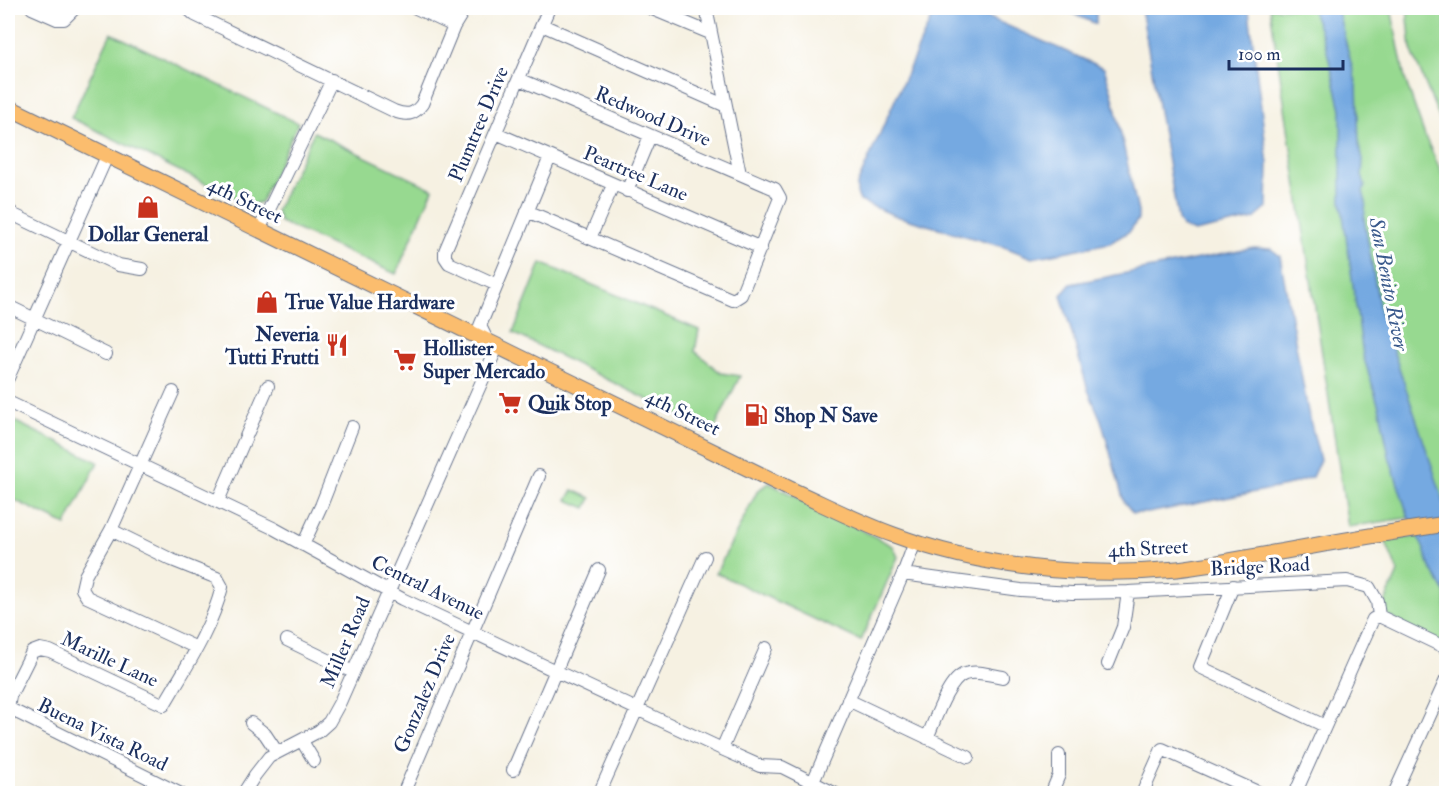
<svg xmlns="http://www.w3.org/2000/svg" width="1454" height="801" viewBox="0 0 1454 801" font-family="'IM FELL Double Pica',serif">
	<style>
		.green { fill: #97d990; stroke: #598477; stroke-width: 1.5 }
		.water { fill: #74a9e1; stroke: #486ca0; stroke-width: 1.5 }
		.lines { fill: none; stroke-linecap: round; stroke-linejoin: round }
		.minor-casing { stroke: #68738c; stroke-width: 14 }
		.major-casing { stroke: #68738c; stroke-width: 17 }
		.minor { stroke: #fff; stroke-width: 12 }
		.major { stroke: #fbbd6e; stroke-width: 15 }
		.labels { text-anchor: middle; stroke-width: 6; stroke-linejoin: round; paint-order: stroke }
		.street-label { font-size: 20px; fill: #1b2f5e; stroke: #fff }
		.poi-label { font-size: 20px; font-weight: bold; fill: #1b2f5e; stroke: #fff; text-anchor: start }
		.water-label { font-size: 21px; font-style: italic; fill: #3a5a8c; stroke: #fff }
	</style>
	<rect width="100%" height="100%" fill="#fff"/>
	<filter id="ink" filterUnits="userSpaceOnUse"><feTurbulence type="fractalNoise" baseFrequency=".0167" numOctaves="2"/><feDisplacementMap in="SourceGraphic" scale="12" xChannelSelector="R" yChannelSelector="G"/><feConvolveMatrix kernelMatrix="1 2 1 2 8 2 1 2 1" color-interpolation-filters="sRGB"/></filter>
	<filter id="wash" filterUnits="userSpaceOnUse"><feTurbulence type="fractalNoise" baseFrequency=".008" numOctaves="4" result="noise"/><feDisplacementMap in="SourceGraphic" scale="24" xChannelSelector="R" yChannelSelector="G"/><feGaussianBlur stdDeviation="1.35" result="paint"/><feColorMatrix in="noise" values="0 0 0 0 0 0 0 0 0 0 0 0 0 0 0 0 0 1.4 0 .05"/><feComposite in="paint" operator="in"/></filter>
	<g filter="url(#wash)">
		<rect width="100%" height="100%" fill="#f6f1e2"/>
		<path class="green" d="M1270 8H1391L1405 79 1426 139 1446 182V512L1348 527Z
			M1407 8H1446V124L1441 122 1411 49Z
			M111 33 298 123 261 202 249 205 71 118Z
			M314 132 433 189 396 274 280 222 276 211Z
			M541 263 699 330 695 351 721 373 740 376 713 432 513 333Z
			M8 418 98 462 66 525 8 497Z
			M769 483 893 546 898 557 861 641 716 573 758 490Z
			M573 490 591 498 586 508 567 500Z
			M1446 533V651L1381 612 1398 572 1385 540Z"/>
		<path class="water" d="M936 8H967L1104 68 1112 93 1138 212V219L1130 231 1110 243 1032 258 1007 248 896 216 860 201 857 193V185Z
			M1061 8H1096V24Z
			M1141 8H1246L1249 11 1268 164 1267 208 1254 219 1194 232 1182 227 1178 220Z
			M1311 8H1337L1357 86 1359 145 1363 159 1362 176 1365 186 1363 192 1366 202 1364 219 1380 311 1446 508V594L1430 567 1423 547 1410 522 1389 456 1380 410 1363 355 1341 201V109L1326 47Z
			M1254 248 1271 249 1280 256 1308 412 1320 460 1312 477 1286 486 1148 513H1133L1124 502 1101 420 1088 390 1061 295 1071 284Z"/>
	</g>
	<g filter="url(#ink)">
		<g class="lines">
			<g class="minor-casing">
				<path id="minor" d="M32 8 57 19H64L75 8
					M187 8 195 15 394 111C407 116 414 115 422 104L454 26 465 8
					M416 8 454 26
					M650 8 710 33
					M706 8 740 174
					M8 9V8
					M542 25 724 105
					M519 79 775 189 780 198 741 295 733 300 527 211
					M496 133 761 248
					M627 191 650 136
					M8 209 14 215 118 265 142 269
					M259 230 332 80
					M590 238 613 185
					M497 285 449 263 445 257V251L549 8
					M8 306 106 354
					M8 378 107 156
					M173 392 111 530 85 576 82 589 87 597 197 648
					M8 402 273 528 402 599 722 749 760 766 782 767 836 794
					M218 501 268 386
					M303 545 321 506 352 427
					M903 574 1021 590 1072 593 1128 592 1347 581 1369 587 1377 601 1379 616
					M1233 586 1200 667 1325 726
					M1379 616 1446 648
					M287 640 353 672
					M1108 664 1123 627 1128 592
					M848 700 968 757
					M8 708 10 696 32 652 40 649 50 651 164 705C186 667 211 630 222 587L217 578 172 560 111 530
					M8 708 181 794
					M251 723 265 734 277 752
					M927 738C934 723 948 679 965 674 976 670 991 675 1003 677
					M302 741 314 761
					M722 749 766 648
					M513 770 599 570
					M813 782 903 574 915 542
					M243 794 255 775 269 757 319 731 329 722 340 702 494 354 480 326 550 157
					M403 794 539 476
					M599 794 705 557
					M1051 794 1059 775V755
					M1142 794 1162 749 1262 794
					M1295 794 1373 619 1379 616
					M1394 794 1446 680"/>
			</g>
			<g class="major-casing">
				<path id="major" d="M8 107 794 491C827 506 860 523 894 535 983 568 1083 578 1177 569 1213 565 1249 557 1285 551 1339 541 1392 532 1446 524"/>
			</g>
			<use href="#minor" class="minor"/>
			<use href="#major" class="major"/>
		</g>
	</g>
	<defs>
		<g id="shop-bare" transform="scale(1.8)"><path d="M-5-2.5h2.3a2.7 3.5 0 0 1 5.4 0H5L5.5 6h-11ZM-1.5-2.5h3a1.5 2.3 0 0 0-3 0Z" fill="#c8321e" stroke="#fff" stroke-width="2.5" paint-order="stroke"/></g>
		<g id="restaurant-bare" transform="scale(1.8)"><path d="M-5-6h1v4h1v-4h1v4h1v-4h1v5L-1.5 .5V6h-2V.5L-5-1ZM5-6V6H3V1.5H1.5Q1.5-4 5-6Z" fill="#c8321e" stroke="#fff" stroke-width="2.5" paint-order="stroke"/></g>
		<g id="supermarket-bare" transform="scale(1.8)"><path d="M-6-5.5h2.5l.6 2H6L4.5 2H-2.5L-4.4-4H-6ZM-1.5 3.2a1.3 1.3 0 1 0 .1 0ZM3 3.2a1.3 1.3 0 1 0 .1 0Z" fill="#c8321e" stroke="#fff" stroke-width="2.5" paint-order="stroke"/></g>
		<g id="fuel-bare" transform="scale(1.8)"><path d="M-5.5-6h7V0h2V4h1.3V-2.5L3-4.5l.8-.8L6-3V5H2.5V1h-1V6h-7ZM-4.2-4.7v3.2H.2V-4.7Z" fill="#c8321e" stroke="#fff" stroke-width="2.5" paint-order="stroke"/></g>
	</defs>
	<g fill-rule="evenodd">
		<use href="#shop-bare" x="148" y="207"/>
		<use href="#shop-bare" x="267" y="302"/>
		<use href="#restaurant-bare" x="337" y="345"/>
		<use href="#supermarket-bare" x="405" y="360"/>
		<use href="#supermarket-bare" x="510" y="403"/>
		<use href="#fuel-bare" x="756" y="415"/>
	</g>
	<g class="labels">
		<g class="street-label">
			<text transform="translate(653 116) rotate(23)" y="7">Redwood Drive</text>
			<text transform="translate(478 124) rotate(-67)" y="7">Plumtree Drive</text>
			<text transform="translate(636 173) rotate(23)" y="7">Peartree Lane</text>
			<text transform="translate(245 200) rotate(26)" y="7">4th Street</text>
			<text transform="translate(683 412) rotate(26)" y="7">4th Street</text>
			<text transform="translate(1148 548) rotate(-3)" y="7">4th Street</text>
			<text transform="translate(1260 566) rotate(-3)" y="7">Bridge Road</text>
			<text transform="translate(428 587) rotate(26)" y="7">Central Avenue</text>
			<text transform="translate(345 642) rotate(-67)" y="7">Miller Road</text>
			<text transform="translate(110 659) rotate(25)" y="7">Marille Lane</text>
			<text transform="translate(424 693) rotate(-67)" y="7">Gonzalez Drive</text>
			<text transform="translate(103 734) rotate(26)" y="7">Buena Vista Road</text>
		</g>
		<g class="poi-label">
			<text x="148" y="241" text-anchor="middle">Dollar General</text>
			<text x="285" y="309">True Value Hardware</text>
			<text x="319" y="341" text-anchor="end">Neveria<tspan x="319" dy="23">Tutti Frutti</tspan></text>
			<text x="423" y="355">Hollister<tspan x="423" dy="23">Super Mercado</tspan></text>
			<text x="528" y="410">Quik Stop</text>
			<text x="774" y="422">Shop N Save</text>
		</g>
		<g class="water-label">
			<text transform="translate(1389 284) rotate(79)" y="7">San Benito River</text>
		</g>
	</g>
	<rect width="1454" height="801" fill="none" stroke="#fff" stroke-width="30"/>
	<path d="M1229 60v9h114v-9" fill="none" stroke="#1b2f5e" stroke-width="3"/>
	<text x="1238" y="60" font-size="18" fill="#1b2f5e" stroke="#ffffff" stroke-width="4.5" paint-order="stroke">100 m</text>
</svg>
